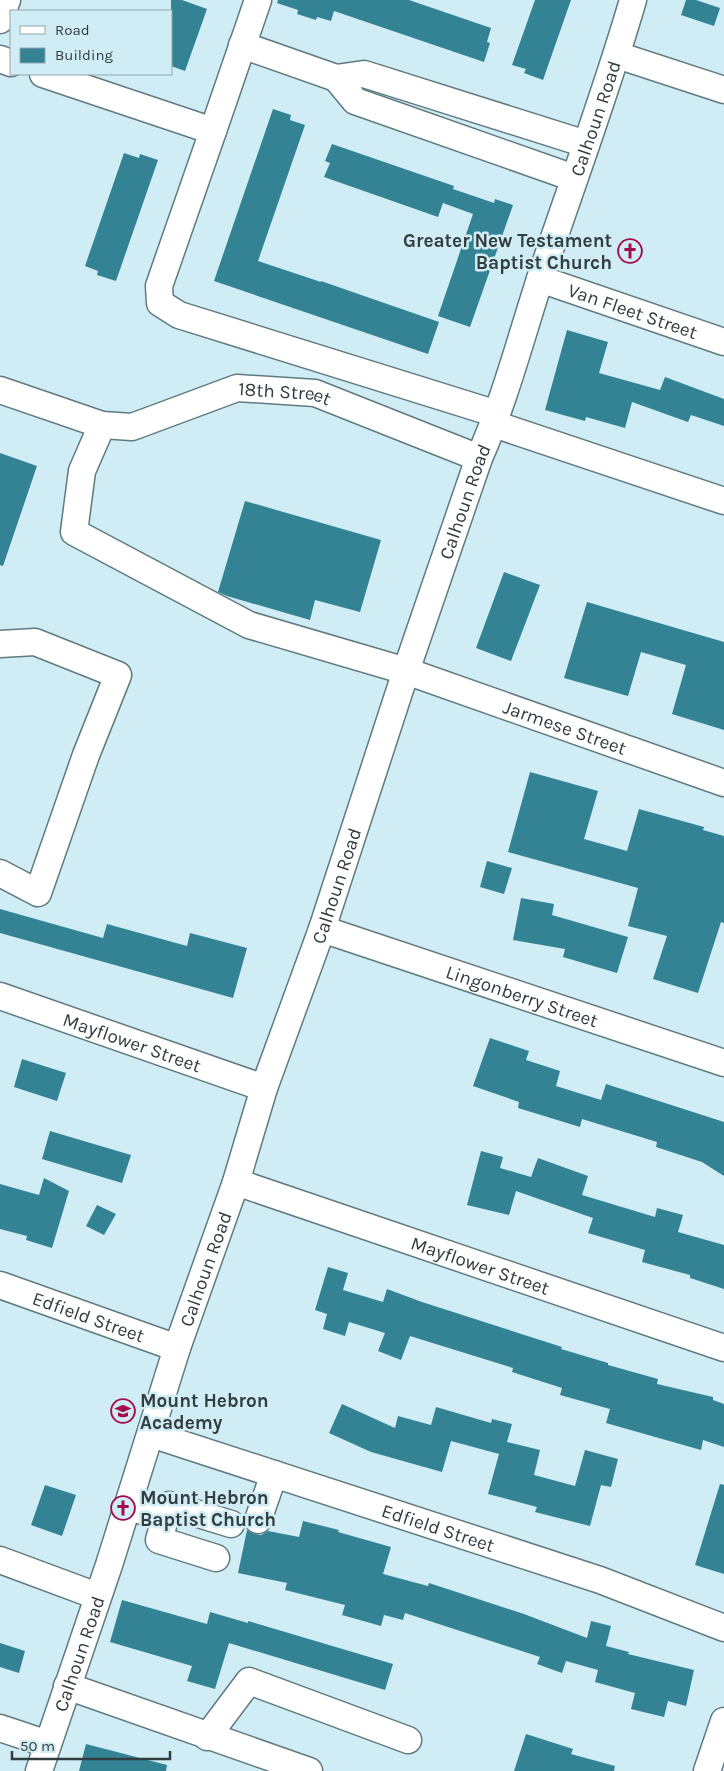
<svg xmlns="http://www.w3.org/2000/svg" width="724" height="1771" viewBox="0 0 724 1771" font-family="Karla,sans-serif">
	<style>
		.building { fill: #348395 }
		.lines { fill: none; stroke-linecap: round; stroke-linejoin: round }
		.minor-casing { stroke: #607a81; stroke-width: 29 }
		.minor { stroke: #fff; stroke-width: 26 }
		.labels { text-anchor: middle; stroke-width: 5; stroke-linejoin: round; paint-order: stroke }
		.street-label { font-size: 19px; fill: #323d40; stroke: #d0ecf4 }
		.poi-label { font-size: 19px; font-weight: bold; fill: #323d40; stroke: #d0ecf4; text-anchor: start }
	</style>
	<rect width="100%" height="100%" fill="#d0ecf4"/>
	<path class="building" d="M171 0H182L207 9 185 71 171 66Z
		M278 0H409L491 28 487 42 490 43 484 62 334 11 331 21 317 17 316 20 297 14 298 10 277 3Z
		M535 0H571L543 80 524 73 526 69 512 65Z
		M686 0H696L720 8 714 26 681 15Z
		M273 109 291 115 290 120 305 125 258 261 321 282V281L439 322 428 354 214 281Z
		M332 144 454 186 453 189 494 203 495 199 513 205 470 327 438 316 473 214 443 203 438 217 324 177 330 163 325 161Z
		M124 153 139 158 140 154 158 160 116 281 97 275 98 271 85 266Z
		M567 330 608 342 599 373 660 390 665 377 724 399V426L691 415 688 422 632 402 625 428 586 417 585 421 545 410Z
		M0 453 37 466 3 566 0 565Z
		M245 501 381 540 360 612 315 600 310 620 227 596 218 592Z
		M504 572 540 585 511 661 476 648Z
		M587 602 724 642V730L672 714 686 665 641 652 628 696 564 678Z
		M530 772 598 791 584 839 627 851 639 809 704 827 703 830 724 836V923L721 922 698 993 653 979 667 936 628 926 638 888 508 852Z
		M487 861 512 868 504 894 480 887Z
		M521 898 554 904 552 915 628 937 617 973 563 957 565 949 513 940Z
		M0 909 103 938 107 924 187 946 190 933 247 948 233 998 0 933Z
		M490 1038 529 1051 526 1060 560 1071 556 1086 601 1100 606 1084 724 1122V1176L702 1162 656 1147 657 1142 582 1119 580 1127 518 1108 519 1102 473 1086Z
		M22 1059 66 1073 57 1101 14 1087Z
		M50 1131 131 1155 122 1183 42 1159Z
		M481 1151 503 1157 500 1168 531 1177 538 1158 588 1176 582 1195 655 1217 657 1208 683 1215 678 1232 724 1245V1289L690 1278V1275L642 1262 645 1250 588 1233 593 1218 516 1191 509 1215 467 1205Z
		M44 1178 69 1191 52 1248 26 1240 27 1236 0 1229V1184L39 1195Z
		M97 1205 116 1214 104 1235 86 1226Z
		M328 1267 348 1273 343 1290 383 1302 387 1289 422 1302 562 1347 561 1349 608 1363V1365L658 1379 657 1384 713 1397V1400L724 1404V1447L703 1440 701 1450 606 1423 610 1409 560 1395 562 1388 512 1372 513 1368 410 1336 401 1360 378 1351 385 1333 349 1322 345 1336 323 1329 327 1314 315 1310Z
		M342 1404 395 1428 398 1416 431 1425 436 1407 491 1423 492 1419 512 1424 507 1442 540 1450 534 1475 575 1486 585 1450 618 1459 611 1487 601 1485 590 1526 535 1512 537 1507 488 1494 499 1454 451 1441 442 1472 371 1452 329 1433Z
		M720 1484 724 1485V1574L695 1565Z
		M45 1485 76 1495 62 1536 31 1525Z
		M303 1521 339 1530 338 1532 391 1547 383 1574 428 1586 429 1583 524 1614 587 1638 591 1621 611 1626 606 1646 629 1652 628 1654 694 1670 686 1706 668 1701 664 1717 631 1709 635 1693 595 1682 598 1670 566 1661 562 1673 537 1664 540 1657 405 1613 403 1620 384 1615 381 1626 342 1615 345 1605 285 1590 287 1583 238 1573 247 1530 254 1534 261 1535 268 1531 299 1537Z
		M122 1600 207 1624 210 1612 248 1623V1621L393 1664 385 1690 229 1643 215 1689 187 1681 192 1666 110 1642Z
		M0 1643 25 1651 19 1673 0 1667Z
		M526 1734 573 1749 571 1754 615 1766 614 1771H514Z
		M86 1744 167 1765 166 1771H79Z"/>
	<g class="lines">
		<g class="minor-casing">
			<g id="minor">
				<path d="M0 20 7 0"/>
				<path d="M242 45 336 78 364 74 586 144"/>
				<path d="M617 55 724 90"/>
				<path d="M0 59 11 63"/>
				<path d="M43 74 213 131 258 0"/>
				<path d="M336 78 355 101 574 178"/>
				<path d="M213 131 159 286 160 303 179 315 497 414"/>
				<path id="s1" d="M540 279 724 342"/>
				<path id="s2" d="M0 390 102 425 132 427 237 388 315 393 479 458"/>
				<path d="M494 424 724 501"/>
				<path id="s3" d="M102 425 82 471 74 532 249 625 406 671 724 783"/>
				<path d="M0 644 35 642 118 675 86 755 38 893 0 873"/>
				<path id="s4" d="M322 929 724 1063"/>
				<path id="s5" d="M0 996 264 1088"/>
				<path id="s6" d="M236 1182 724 1348"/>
				<path id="s7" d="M0 1285 177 1348"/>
				<path id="s8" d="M151 1434 600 1580 724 1628"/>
				<path d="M128 1506 165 1519 169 1505 231 1524"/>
				<path d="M165 1519 159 1540 216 1558"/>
				<path d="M258 1520 274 1474"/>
				<path d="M0 1560 97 1596"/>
				<path d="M67 1686 309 1771"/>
				<path d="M0 1728 48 1744"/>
				<path d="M207 1737 249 1681 408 1740"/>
				<path id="s9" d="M39 1771 109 1565 177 1348 236 1182 264 1088 322 929 406 671 479 458C505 400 521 337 541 276 572 184 606 93 633 0"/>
				<path d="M707 1771 724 1721"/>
			</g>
		</g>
		<use href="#minor" class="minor"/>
	</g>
	<defs>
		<g id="church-ring" transform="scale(1.25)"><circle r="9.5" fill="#d0ecf4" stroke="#a30d4c" stroke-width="1.5"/><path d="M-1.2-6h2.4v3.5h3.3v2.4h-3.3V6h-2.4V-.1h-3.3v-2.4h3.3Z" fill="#a30d4c"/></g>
		<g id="school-ring" transform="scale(1.25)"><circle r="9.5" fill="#d0ecf4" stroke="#a30d4c" stroke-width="1.5"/><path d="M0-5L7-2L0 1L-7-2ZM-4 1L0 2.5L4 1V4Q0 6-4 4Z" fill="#a30d4c"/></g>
	</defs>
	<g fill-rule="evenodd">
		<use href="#church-ring" x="630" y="251"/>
		<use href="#school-ring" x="123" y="1411"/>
		<use href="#church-ring" x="123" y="1508"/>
	</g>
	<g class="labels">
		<g class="street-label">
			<text dy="7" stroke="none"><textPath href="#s9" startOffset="1744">Calhoun Road</textPath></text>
			<text dy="7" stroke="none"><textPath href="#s1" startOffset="98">Van Fleet Street</textPath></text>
			<text dy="7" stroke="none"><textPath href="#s2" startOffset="298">18th Street</textPath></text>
			<text dy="7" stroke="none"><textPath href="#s9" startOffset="1339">Calhoun Road</textPath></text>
			<text dy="7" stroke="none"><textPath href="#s3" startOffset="642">Jarmese Street</textPath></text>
			<text dy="7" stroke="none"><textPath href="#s9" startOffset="934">Calhoun Road</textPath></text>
			<text dy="7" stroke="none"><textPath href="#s4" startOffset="211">Lingonberry Street</textPath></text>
			<text dy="7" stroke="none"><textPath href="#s5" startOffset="140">Mayflower Street</textPath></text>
			<text dy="7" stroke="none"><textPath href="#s6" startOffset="258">Mayflower Street</textPath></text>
			<text dy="7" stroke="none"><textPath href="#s9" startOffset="529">Calhoun Road</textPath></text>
			<text dy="7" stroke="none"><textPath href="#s7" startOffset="94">Edfield Street</textPath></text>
			<text dy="7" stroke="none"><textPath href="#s8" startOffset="302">Edfield Street</textPath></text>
			<text dy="7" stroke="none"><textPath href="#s9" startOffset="124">Calhoun Road</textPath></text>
		</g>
		<g class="poi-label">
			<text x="612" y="247" text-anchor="end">Greater New Testament<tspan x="612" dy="22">Baptist Church</tspan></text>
			<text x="140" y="1407">Mount Hebron<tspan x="140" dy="22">Academy</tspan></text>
			<text x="140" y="1504">Mount Hebron<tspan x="140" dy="22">Baptist Church</tspan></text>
		</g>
	</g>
	<rect x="10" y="10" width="162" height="65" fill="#d0ecf4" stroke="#91a6ac"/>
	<rect x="20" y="26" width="25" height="8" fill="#ffffff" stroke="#91a6ac"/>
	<text x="55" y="35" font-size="15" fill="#323d40">Road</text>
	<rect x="20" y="48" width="25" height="15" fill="#348395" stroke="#91a6ac"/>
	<text x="55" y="60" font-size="15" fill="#323d40">Building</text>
	<path d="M12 1751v8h158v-8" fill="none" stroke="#323d40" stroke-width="2.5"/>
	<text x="20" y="1751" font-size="15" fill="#323d40" stroke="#d0ecf4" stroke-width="4" paint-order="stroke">50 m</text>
</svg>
